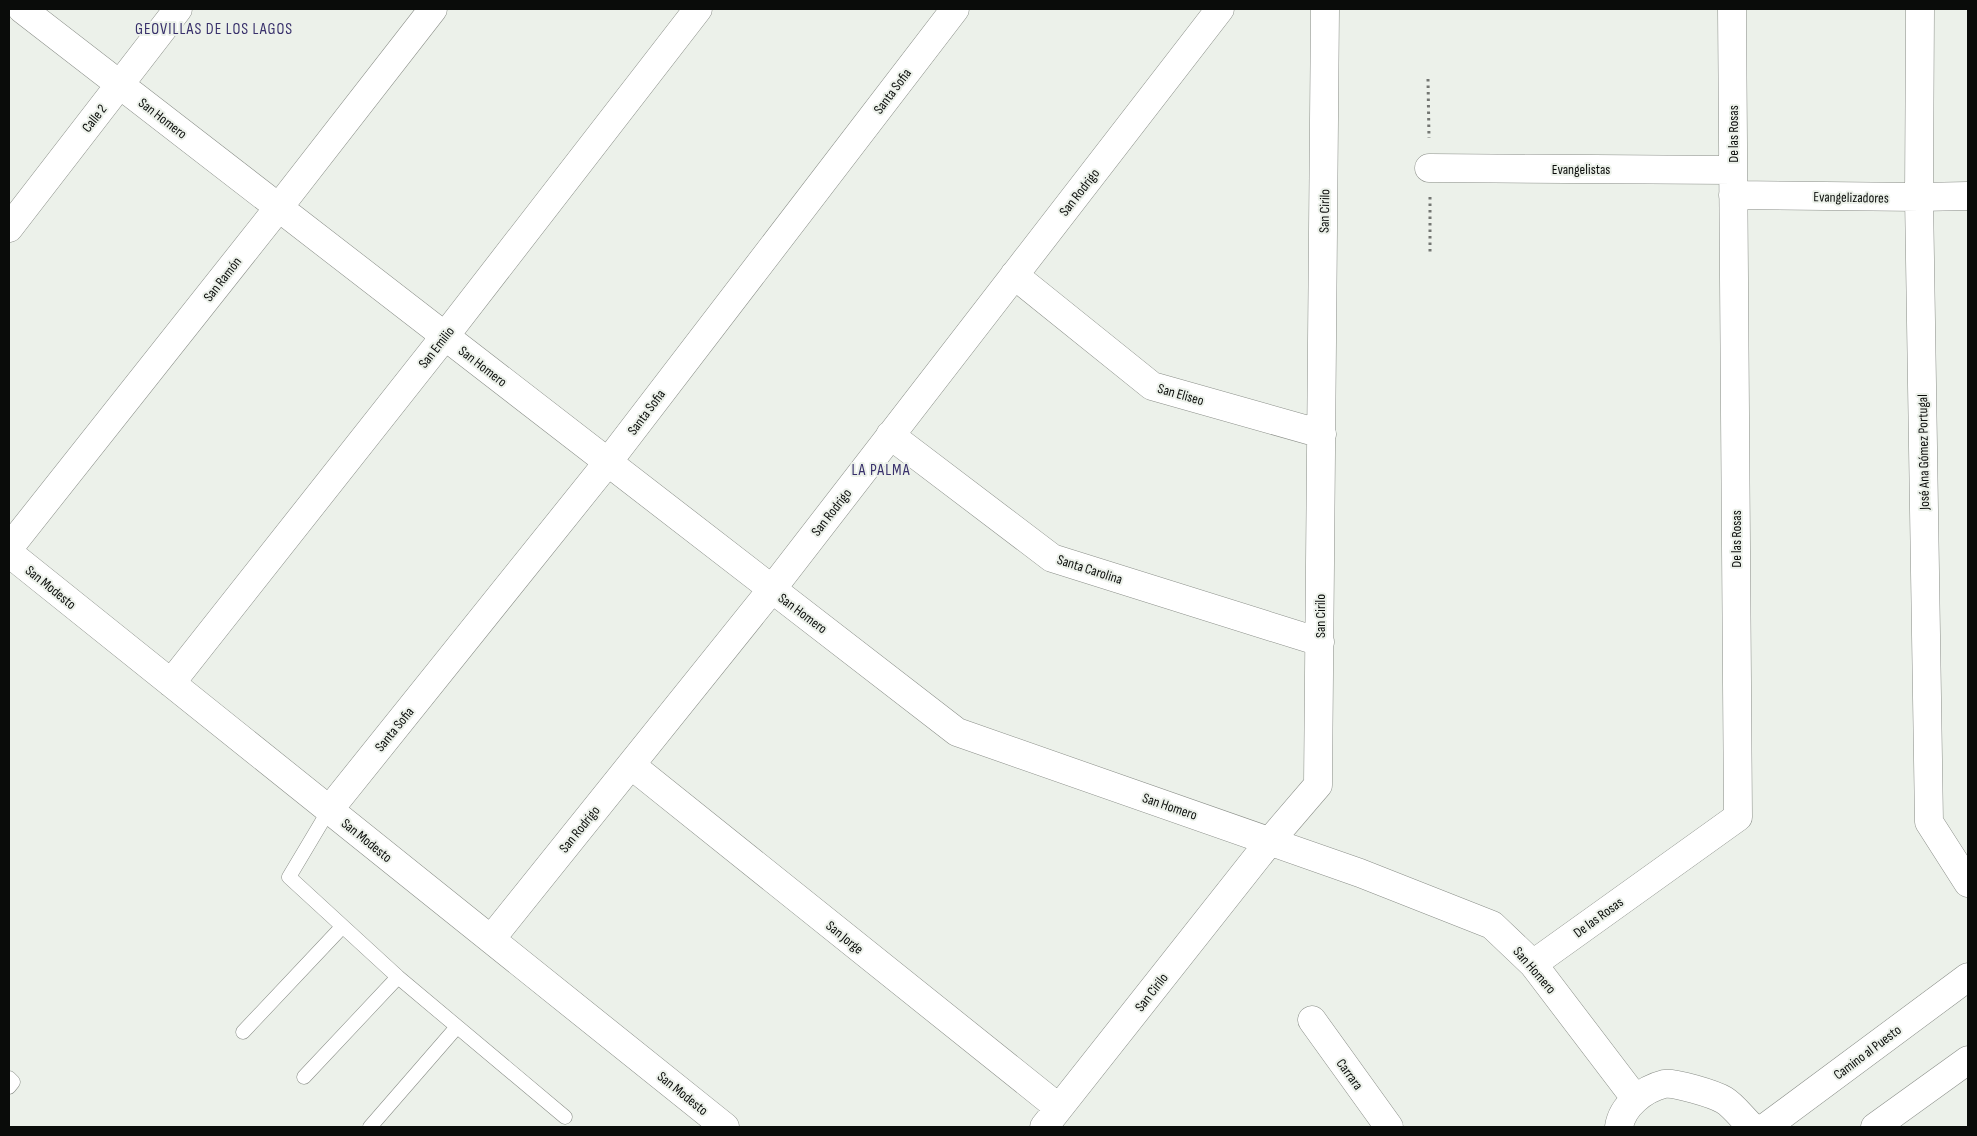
<svg xmlns="http://www.w3.org/2000/svg" width="1977" height="1136" viewBox="0 0 1977 1136" font-family="'Sofia Sans Condensed',sans-serif">
	<style>
		.lines { fill: none; stroke-linecap: round; stroke-linejoin: round }
		.service-casing { stroke: #8a8e88; stroke-width: 15 }
		.minor-casing { stroke: #8a8e88; stroke-width: 29 }
		.tertiary-casing { stroke: #8a8e88; stroke-width: 29 }
		.path { stroke: #737672; stroke-width: 3; stroke-dasharray: 2.5 4; stroke-linecap: butt }
		.service { stroke: #fff; stroke-width: 14 }
		.minor { stroke: #fff; stroke-width: 28 }
		.tertiary { stroke: #fff; stroke-width: 28 }
		.labels { text-anchor: middle; stroke-width: 4; stroke-linejoin: round; paint-order: stroke }
		.street-label { font-size: 14px; fill: #0a0c0a; stroke: #ecf1ea }
		.quarter-label { font-size: 16px; letter-spacing: 1px; fill: #38306b; stroke: #ecf1ea }
	</style>
	<rect width="100%" height="100%" fill="#ecf1ea"/>
	<g class="lines">
		<g class="service-casing">
			<path id="service" d="M329 810 289 877 398 977 565 1117
				M243 1032 342 927
				M304 1077 398 977
				M9 1078 13 1082 9 1087
				M370 1127 456 1028"/>
		</g>
		<g class="minor-casing">
			<path id="minor" d="M22 9 957 732 1360 873 1492 925 1533 964 1635 1098
				M1920 9 1919 197 1929 822 1968 883
				M1429 168 1733 170
				M1733 195 1919 197 1968 196
				M9 228 178 9
				M1014 275 1152 386 1322 434
				M890 435 1052 558 1320 642
				M9 548 279 207 433 9
				M9 553 725 1127
				M171 683 445 336 698 9
				M631 765 1059 1108
				M329 810 608 462 955 9
				M491 939 772 589 1220 9
				M1533 964 1738 817 1732 9
				M1312 1020 1389 1127
				M1044 1127 1270 841 1318 785 1325 9
				M1619 1127C1622 1106 1644 1089 1664 1084 1674 1082 1714 1094 1724 1100 1734 1106 1743 1119 1752 1127
				M1766 1127 1968 977"/>
		</g>
		<g class="tertiary-casing">
			<path id="tertiary" d="M1875 1127 1968 1060"/>
		</g>
		<path class="path" d="M1428 79 1429 138
			M1430 197V255"/>
		<use href="#service" class="service"/>
		<use href="#minor" class="minor"/>
		<use href="#tertiary" class="tertiary"/>
	</g>
	<g class="labels">
		<g class="street-label">
			<text transform="translate(892 91) rotate(-53)" y="5">Santa Sofia</text>
			<text transform="translate(94 118) rotate(-52)" y="5">Calle 2</text>
			<text transform="translate(163 118) rotate(38)" y="5">San Homero</text>
			<text transform="translate(1733 134) rotate(-90)" y="5">De las Rosas</text>
			<text x="1581" y="174">Evangelistas</text>
			<text transform="translate(1079 192) rotate(-52)" y="5">San Rodrigo</text>
			<text transform="translate(1851 197) rotate(1)" y="5">Evangelizadores</text>
			<text transform="translate(1324 211) rotate(-89)" y="5">San Cirilo</text>
			<text transform="translate(222 279) rotate(-52)" y="5">San Ramón</text>
			<text transform="translate(436 347) rotate(-52)" y="5">San Emilio</text>
			<text transform="translate(483 366) rotate(38)" y="5">San Homero</text>
			<text transform="translate(1181 394) rotate(16)" y="5">San Eliseo</text>
			<text transform="translate(646 412) rotate(-53)" y="5">Santa Sofia</text>
			<text transform="translate(1923 452) rotate(-91)" y="5">José Ana Gómez Portugal</text>
			<text transform="translate(831 512) rotate(-52)" y="5">San Rodrigo</text>
			<text transform="translate(1736 539) rotate(-90)" y="5">De las Rosas</text>
			<text transform="translate(1090 569) rotate(18)" y="5">Santa Carolina</text>
			<text transform="translate(51 587) rotate(39)" y="5">San Modesto</text>
			<text transform="translate(803 613) rotate(37)" y="5">San Homero</text>
			<text transform="translate(1320 616) rotate(-90)" y="5">San Cirilo</text>
			<text transform="translate(394 729) rotate(-51)" y="5">Santa Sofia</text>
			<text transform="translate(1170 806) rotate(19)" y="5">San Homero</text>
			<text transform="translate(579 829) rotate(-51)" y="5">San Rodrigo</text>
			<text transform="translate(367 840) rotate(39)" y="5">San Modesto</text>
			<text transform="translate(1598 917) rotate(-36)" y="5">De las Rosas</text>
			<text transform="translate(845 937) rotate(39)" y="5">San Jorge</text>
			<text transform="translate(1535 970) rotate(49)" y="5">San Homero</text>
			<text transform="translate(1151 992) rotate(-52)" y="5">San Cirilo</text>
			<text transform="translate(1867 1052) rotate(-37)" y="5">Camino al Puesto</text>
			<text transform="translate(1350 1074) rotate(54)" y="5">Carrara</text>
			<text transform="translate(683 1093) rotate(39)" y="5">San Modesto</text>
		</g>
		<g class="quarter-label">
			<text x="214" y="34">GEOVILLAS DE LOS LAGOS</text>
			<text x="881" y="475">LA PALMA</text>
		</g>
	</g>
	<rect width="1977" height="1136" fill="none" stroke="#0a0c0a" stroke-width="20"/>
</svg>
